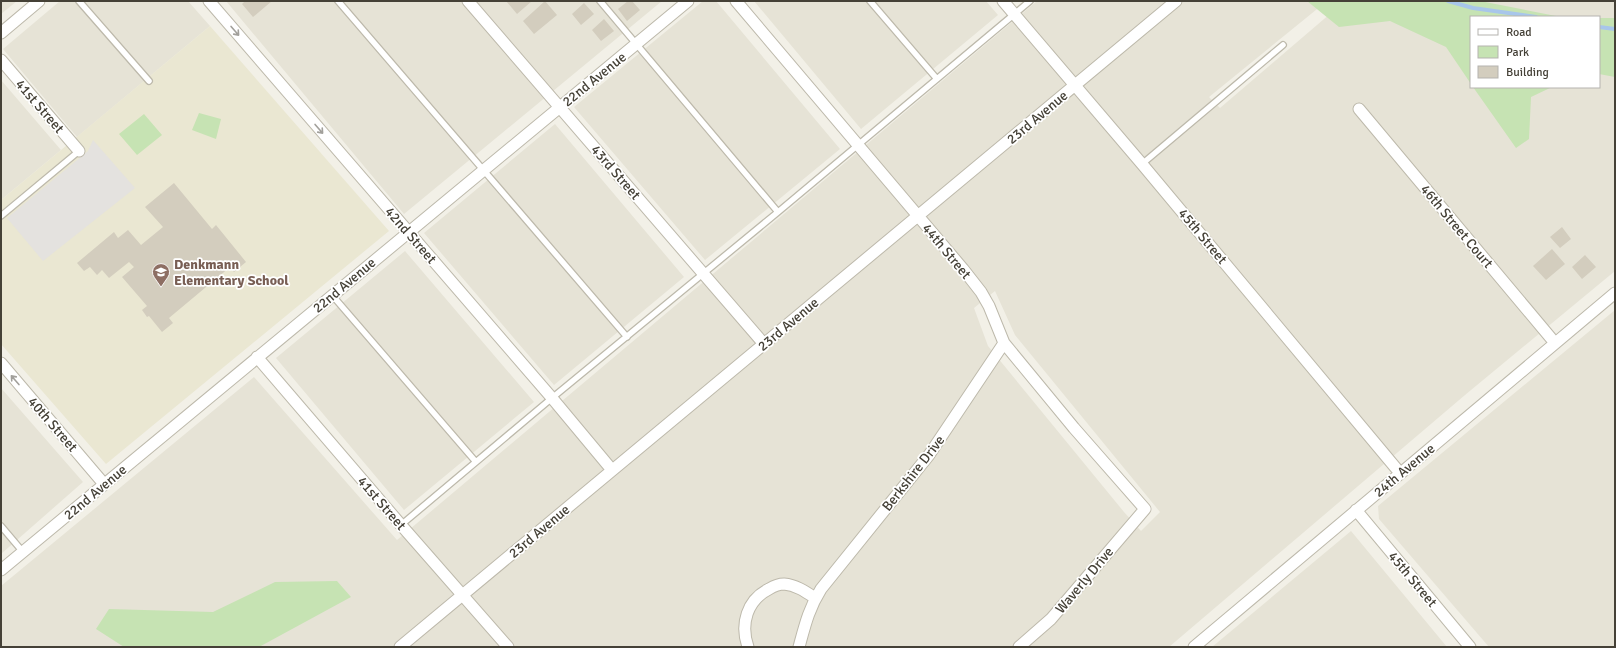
<svg xmlns="http://www.w3.org/2000/svg" width="1616" height="648" viewBox="0 0 1616 648" font-family="Signika,sans-serif">
	<style>
		.residential { fill: #e6e3d6; fill-rule: evenodd }
		.education { fill: #eae7d2 }
		.green { fill: #c6e3b3 }
		.parking { fill: #e4e2df }
		.lines { fill: none; stroke-linecap: round; stroke-linejoin: round }
		.stream { stroke: #a8c6ea; stroke-width: 4 }
		.building { fill: #d3cdbe }
		.lane-casing { stroke: #bdb9ab; stroke-width: 8 }
		.street-casing { stroke: #bdb9ab; stroke-width: 13 }
		.lane { stroke: #fff; stroke-width: 5.5 }
		.street { stroke: #fff; stroke-width: 11 }
		.oneway { stroke: #a2a09b }
		.labels { text-anchor: middle; stroke-width: 3.5; stroke-linejoin: round; paint-order: stroke }
		.street-label { font-size: 14px; fill: #454137; stroke: #fff }
		.education-label { font-size: 14px; font-weight: bold; fill: #785e54; stroke: #fff; text-anchor: start }
	</style>
	<rect width="100%" height="100%" fill="#f2f0e7"/>
	<path class="residential" d="M1 1H17L1 14Z
		M60 1H188L210 26 77 137 3 49Z
		M226 1H662L404 214Z
		M703 1H716L840 149 705 260 574 107Z
		M754 1H986L998 15 861 129Z
		M1037 1H1327L1209 97 1220 108 1345 1H1615V271L1465 395 1169 647H1V586L254 377 397 540ZM1471 17H1599V87H1471ZM995 291 1015 335 1160 512 1141 531 1124 512 988 346 974 308Z
		M1 80 61 150 1 200Z
		M555 124 684 277 554 385 424 233Z
		M405 251 534 402 404 510 276 358Z
		M1615 310V647H1489L1379 519 1378 506Z
		M1 388 83 482 1 554Z
		M1351 531 1447 647H1212Z"/>
	<path class="education" d="M210 26 389 231 106 464 1 344V200Z"/>
	<path class="green" d="M1307 1H1480L1561 17H1471V84L1446 47 1390 21 1339 27Z
		M1599 18H1615V77L1599 74Z
		M1473 87H1552L1531 97 1529 139 1516 148Z
		M199 113 221 119 216 139 192 130Z
		M144 114 162 135 137 155 119 134Z
		M337 581 351 597 259 647H124L96 629 109 609 213 612 275 582Z"/>
	<path class="parking" d="M93 140 135 188 43 261 7 218 88 151Z"/>
	<g class="lines">
		<path class="stream" d="M1448 1 1473 8 1536 17
			M1599 27 1615 29"/>
	</g>
	<path class="building" d="M245 1H272L253 17 242 4Z
		M506 1H532L517 14Z
		M545 1 557 15 534 34 523 21Z
		M628 1H632L640 10 627 21 618 9Z
		M584 3 594 14 581 25 572 14Z
		M604 19 614 31 601 41 592 30Z
		M174 183 212 229 216 225 246 262 234 272 230 267 169 318 173 323 162 332 149 316 147 317 142 310 147 306 122 277 134 267 129 262 109 278 102 270 97 275 90 267 84 271 77 263 114 232 118 238 128 230 141 245 163 227 145 207Z
		M1562 227 1571 239 1560 248 1550 237Z
		M1552 249 1565 264 1546 280 1533 266Z
		M1585 255 1596 267 1582 279 1572 267Z"/>
	<g class="lines">
		<g class="lane-casing">
			<path id="lane" d="M79 1 149 81
				M338 1 627 337
				M600 1 778 212
				M870 1 937 79
				M1142 164 1283 45
				M1 216 79 151
				M332 295 476 462
				M401 525 552 398 778 212 1030 1
				M1 526 23 552"/>
		</g>
		<g class="street-casing">
			<path id="street" d="M209 1 552 398 612 470
				M468 1 764 344
				M736 1 963 269 981 292 989 306 1004 343 1074 428 1145 509 1051 619 1019 647
				M1003 1 1142 164 1400 473
				M1 33 39 1
				M1 60 79 151
				M1359 109 1555 343
				M257 357 401 525 508 647
				M1 363 104 484
				M1356 510 1470 647
				M1 570 688 1
				M400 647 1176 1
				M748 647C740 624 747 600 769 589 774 586 779 584 784 584 796 585 806 592 815 598
				M799 647C805 625 809 608 821 589L929 455 1004 343
				M1194 647 1615 293"/>
		</g>
		<use href="#lane" class="lane"/>
		<use href="#street" class="street"/>
	</g>
	<defs><path id="oneway-shaft" d="M-6 0H5M1.5-3L5.5 0L1.5 3" fill="none" stroke-width="1.6" stroke-linecap="round" stroke-linejoin="round"/></defs>
	<g class="oneway">
		<use href="#oneway-shaft" transform="translate(235 31) rotate(49)"/>
		<use href="#oneway-shaft" transform="translate(319 129) rotate(49)"/>
		<use href="#oneway-shaft" transform="translate(15 380) rotate(-131)"/>
	</g>
	<defs>
		<g id="school-pin" transform="scale(0.9)"><path d="M0 17L-7.5 6A9.5 9.5 0 1 1 7.5 6Z" fill="#8d6e63" stroke="#fff"/><path d="M0-5L7-2L0 1L-7-2ZM-4 1L0 2.5L4 1V4Q0 6-4 4Z" fill="#fff"/></g>
	</defs>
	<g fill-rule="evenodd">
		<use href="#school-pin" x="161" y="272"/>
	</g>
	<g class="labels">
		<g class="street-label">
			<text transform="translate(594 79) rotate(-39)" y="5">22nd Avenue</text>
			<text transform="translate(40 106) rotate(49)" y="5">41st Street</text>
			<text transform="translate(1037 117) rotate(-40)" y="5">23rd Avenue</text>
			<text transform="translate(616 172) rotate(49)" y="5">43rd Street</text>
			<text transform="translate(1457 226) rotate(50)" y="5">46th Street Court</text>
			<text transform="translate(411 235) rotate(49)" y="5">42nd Street</text>
			<text transform="translate(1203 236) rotate(50)" y="5">45th Street</text>
			<text transform="translate(947 251) rotate(50)" y="5">44th Street</text>
			<text transform="translate(344 285) rotate(-40)" y="5">22nd Avenue</text>
			<text transform="translate(788 324) rotate(-40)" y="5">23rd Avenue</text>
			<text transform="translate(53 424) rotate(49)" y="5">40th Street</text>
			<text transform="translate(1404 470) rotate(-40)" y="5">24th Avenue</text>
			<text transform="translate(913 473) rotate(-52)" y="5">Berkshire Drive</text>
			<text transform="translate(95 492) rotate(-40)" y="5">22nd Avenue</text>
			<text transform="translate(382 503) rotate(49)" y="5">41st Street</text>
			<text transform="translate(539 531) rotate(-40)" y="5">23rd Avenue</text>
			<text transform="translate(1413 579) rotate(50)" y="5">45th Street</text>
			<text transform="translate(1084 580) rotate(-50)" y="5">Waverly Drive</text>
		</g>
		<g class="education-label">
			<text x="174" y="269">Denkmann<tspan x="174" dy="16">Elementary School</tspan></text>
		</g>
	</g>
	<rect width="1616" height="648" fill="none" stroke="#454137" stroke-width="4"/>
	<rect x="1470" y="16" width="130" height="72" fill="#ffffff" stroke="#b5b3af"/>
	<rect x="1478" y="29" width="20" height="6" fill="#ffffff" stroke="#b5b3af"/>
	<text x="1506" y="36" font-size="12" fill="#454137">Road</text>
	<rect x="1478" y="46" width="20" height="12" fill="#c6e3b3" stroke="#b5b3af"/>
	<text x="1506" y="56" font-size="12" fill="#454137">Park</text>
	<rect x="1478" y="66" width="20" height="12" fill="#d3cdbe" stroke="#b5b3af"/>
	<text x="1506" y="76" font-size="12" fill="#454137">Building</text>
</svg>
